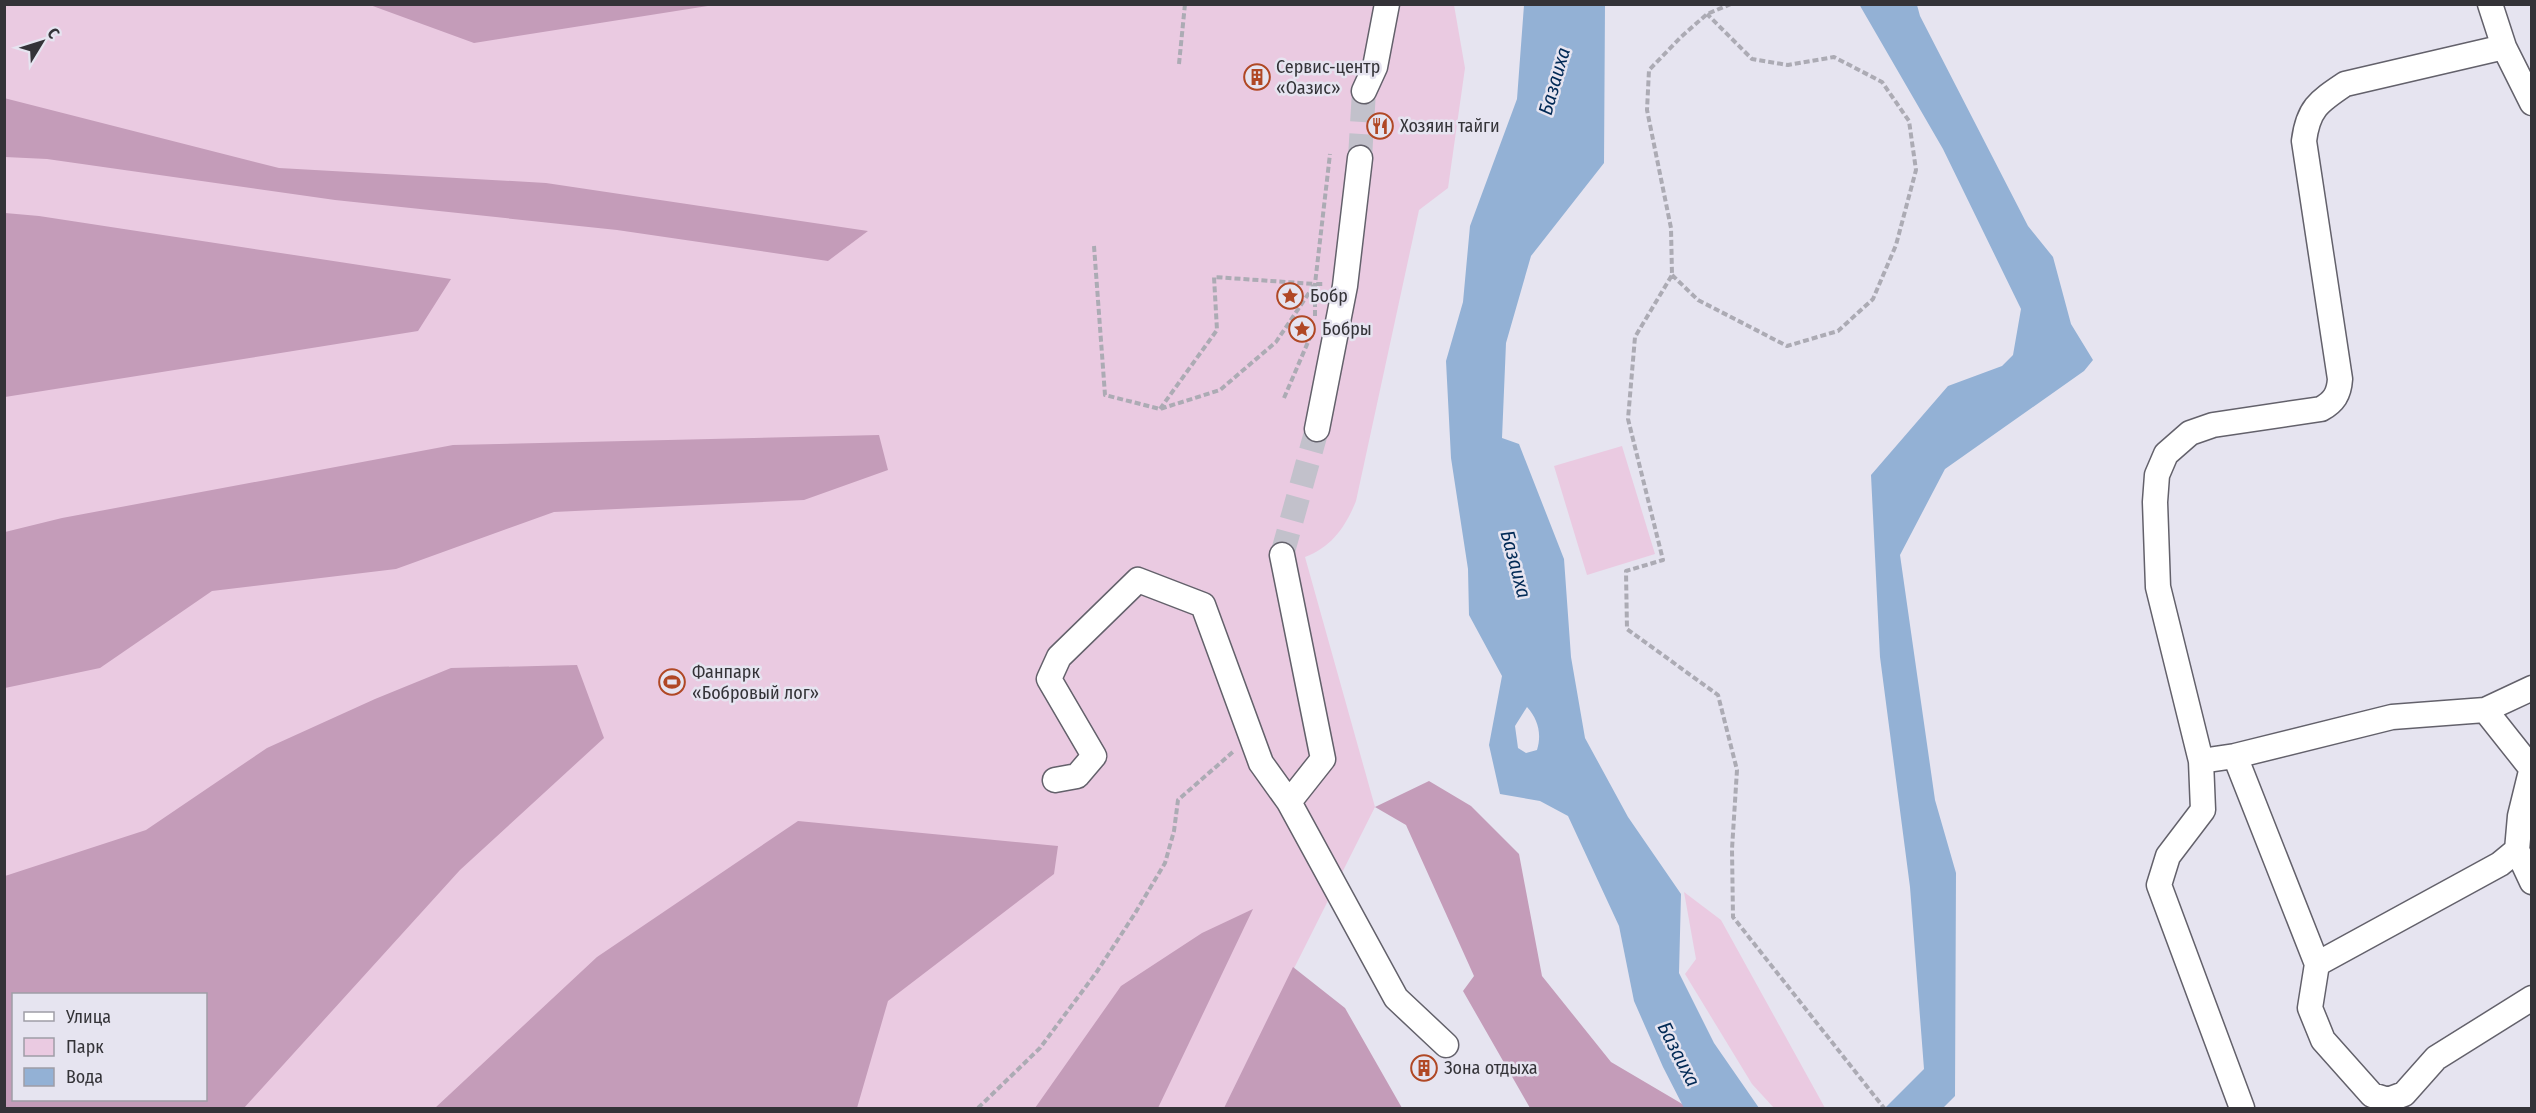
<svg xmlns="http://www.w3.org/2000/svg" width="2536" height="1113" viewBox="0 0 2536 1113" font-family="'Fira Sans Condensed',sans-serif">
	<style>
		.green { fill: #eacae1; fill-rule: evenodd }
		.forest { fill: #c49cb9; fill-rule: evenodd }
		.water { fill: #93b1d5; fill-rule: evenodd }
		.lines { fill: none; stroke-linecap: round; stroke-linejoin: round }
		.minor-tunnel { stroke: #c2c1cb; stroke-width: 24; stroke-dasharray: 24 12; stroke-linecap: butt }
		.minor-casing { stroke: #63616b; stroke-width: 27 }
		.path { stroke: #acabb4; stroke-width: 4; stroke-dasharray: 6 3; stroke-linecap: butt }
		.minor { stroke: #fff; stroke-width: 24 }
		.labels { text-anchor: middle; stroke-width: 5; stroke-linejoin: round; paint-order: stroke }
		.poi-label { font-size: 18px; fill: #343338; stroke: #e6e4f0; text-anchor: start }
		.water-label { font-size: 20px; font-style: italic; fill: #002955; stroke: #e6e4f0 }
	</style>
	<rect width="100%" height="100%" fill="#e6e4f0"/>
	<path class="green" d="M5 5H1454L1465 68 1448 188 1419 210 1356 501C1346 526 1332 547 1305 557L1375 807 1224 1108H5ZM14 994H206V1100H14Z
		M1622 446 1655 554 1587 575 1554 466Z
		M1684 892 1721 920 1825 1108H1774L1752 1084 1685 974 1696 959Z"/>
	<path class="forest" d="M370 5H714L474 43Z
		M4 98 279 168 546 183 868 231 828 261 617 230 335 200 47 159 5 157Z
		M5 213 39 216 451 279 418 331 5 397Z
		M879 435 888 470 804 500 554 512 396 569 212 591 100 668 5 688V532L62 518 453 445Z
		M577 665 604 738 460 870 244 1108H5V876L146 830 267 748 375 699 451 668ZM206 994V1100H14V994Z
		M1429 781 1471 806 1519 854 1542 976 1611 1062 1684 1105V1108H1530L1463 991 1474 976 1406 825 1375 807Z
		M798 821 1058 846 1054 874 888 1001 857 1108H435L597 957Z
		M1253 909 1158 1108H1035L1121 986 1202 933Z
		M1293 967 1345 1008 1402 1108H1224Z"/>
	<path class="water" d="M1859 4 1917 5 1920 16 2028 226 2053 257 2071 324 2093 360 2084 371 1945 469 1900 555 1935 800 1956 873 1955 1096 1943 1108H1885L1924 1069 1910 887 1880 657 1871 475 1948 386 2002 366 2013 355 2021 309 1943 149Z
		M1524 5H1605L1604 163 1531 256 1506 343 1502 438 1519 444 1564 559 1571 657 1585 738 1628 817 1681 894 1679 973 1714 1043 1759 1108H1684L1663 1067 1634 1001 1619 926 1568 816 1540 801 1500 794 1489 745 1502 676 1469 615 1468 569 1451 458 1446 361 1463 302 1470 226 1517 99ZM1527 707C1538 719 1542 734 1537 750L1526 753 1518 748 1515 726Z"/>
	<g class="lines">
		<path class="minor-tunnel" d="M1360 158 1364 91
			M1282 555 1317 429"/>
		<g class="minor-casing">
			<path id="minor" d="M2490 4 2504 47 2532 103
				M1364 91 1375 67 1387 4
				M1317 429 1345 286 1360 158
				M1282 555 1323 759 1289 802
				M2485 710 2531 768
				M2235 756 2317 964
				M2201 761 2158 587 2155 502 2157 475 2166 454 2190 433 2213 425 2321 409C2334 402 2339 394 2340 379L2304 141C2308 109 2318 102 2345 84L2504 47
				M2532 767 2520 816 2517 850 2532 882
				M1055 780 1077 776 1094 756 1049 679 1059 657 1138 580 1203 605 1261 763 1289 802 1396 998 1446 1045
				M2517 850 2500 864 2317 964 2310 1008 2323 1040 2372 1095 2388 1100 2404 1094 2436 1058 2532 998
				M2242 1108 2159 885 2168 856 2203 810 2201 761 2235 756 2392 717 2485 710 2532 688"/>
		</g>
		<path class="path" d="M1731 4 1707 14 1681 37 1649 70 1647 110 1671 228 1672 275 1635 337 1628 419 1663 560 1626 571 1627 629 1718 695 1737 770 1732 849 1733 917 1884 1108
			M1179 64 1185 4
			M1094 246 1105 395 1160 409 1220 390 1276 342 1315 284H1323
			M1672 275 1698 300 1787 346 1838 331 1873 299 1896 245 1916 170 1909 121 1882 82 1834 57 1788 65 1752 59 1707 14
			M1315 316V284L1330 154
			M1284 398 1311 335
			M1160 409 1217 330 1214 277 1315 284
			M978 1108 1040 1048 1096 973 1134 915 1165 863 1174 831 1178 800 1234 751"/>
		<use href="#minor" class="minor"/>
	</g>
	<defs>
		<g id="building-ring" transform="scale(1.35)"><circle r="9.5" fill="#e6e4f0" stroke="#b04825" stroke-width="1.5"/><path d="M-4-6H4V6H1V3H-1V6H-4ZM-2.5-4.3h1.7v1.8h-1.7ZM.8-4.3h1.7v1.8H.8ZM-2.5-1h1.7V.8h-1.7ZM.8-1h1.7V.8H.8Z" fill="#b04825"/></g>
		<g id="restaurant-ring" transform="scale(1.35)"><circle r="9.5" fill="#e6e4f0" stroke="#b04825" stroke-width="1.5"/><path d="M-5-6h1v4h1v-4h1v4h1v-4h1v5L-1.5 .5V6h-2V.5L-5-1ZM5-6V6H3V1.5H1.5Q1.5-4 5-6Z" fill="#b04825"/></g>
		<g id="sight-ring" transform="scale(1.35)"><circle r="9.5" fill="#e6e4f0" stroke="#b04825" stroke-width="1.5"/><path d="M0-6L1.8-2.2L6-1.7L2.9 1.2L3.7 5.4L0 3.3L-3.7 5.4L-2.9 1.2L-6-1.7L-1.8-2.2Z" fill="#b04825"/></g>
		<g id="stadium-ring" transform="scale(1.35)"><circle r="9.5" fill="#e6e4f0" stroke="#b04825" stroke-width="1.5"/><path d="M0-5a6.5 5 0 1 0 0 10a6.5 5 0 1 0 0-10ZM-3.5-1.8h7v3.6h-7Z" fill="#b04825"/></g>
	</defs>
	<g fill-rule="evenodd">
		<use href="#building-ring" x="1257" y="77"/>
		<use href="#restaurant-ring" x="1380" y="126"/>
		<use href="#sight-ring" x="1290" y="296"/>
		<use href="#sight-ring" x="1302" y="329"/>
		<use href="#stadium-ring" x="672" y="682"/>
		<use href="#building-ring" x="1424" y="1068"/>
	</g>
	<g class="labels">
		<g class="poi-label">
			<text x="1276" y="73">Сервис-центр<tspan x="1276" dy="21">«Оазис»</tspan></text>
			<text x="1400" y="132">Хозяин тайги</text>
			<text x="1310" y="302">Бобр</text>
			<text x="1322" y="335">Бобры</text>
			<text x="692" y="678">Фанпарк<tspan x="692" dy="21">«Бобровый лог»</tspan></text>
			<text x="1444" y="1074">Зона отдыха</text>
		</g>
		<g class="water-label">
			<text transform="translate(1554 81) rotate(-74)" y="7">Базаиха</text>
			<text transform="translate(1516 564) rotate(75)" y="7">Базаиха</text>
			<text transform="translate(1679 1054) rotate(63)" y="7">Базаиха</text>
		</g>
	</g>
	<rect width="2536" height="1113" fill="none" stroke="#343338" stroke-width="12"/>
	<rect x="12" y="993" width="195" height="108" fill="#e6e4f0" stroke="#9f9da6" stroke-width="1.5"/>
	<rect x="24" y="1012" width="30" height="9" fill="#ffffff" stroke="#9f9da6" stroke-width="1.5"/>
	<text x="66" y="1023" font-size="18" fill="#343338">Улица</text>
	<rect x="24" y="1038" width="30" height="18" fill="#eacae1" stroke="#9f9da6" stroke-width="1.5"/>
	<text x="66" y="1053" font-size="18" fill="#343338">Парк</text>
	<rect x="24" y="1068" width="30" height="18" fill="#93b1d5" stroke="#9f9da6" stroke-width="1.5"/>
	<text x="66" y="1083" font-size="18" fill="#343338">Вода</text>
	<g transform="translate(42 42) rotate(52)" stroke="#e6e4f0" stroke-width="4.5" paint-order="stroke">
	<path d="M0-4.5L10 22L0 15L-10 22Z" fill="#343338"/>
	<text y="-9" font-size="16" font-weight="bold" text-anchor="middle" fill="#343338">С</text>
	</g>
</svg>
